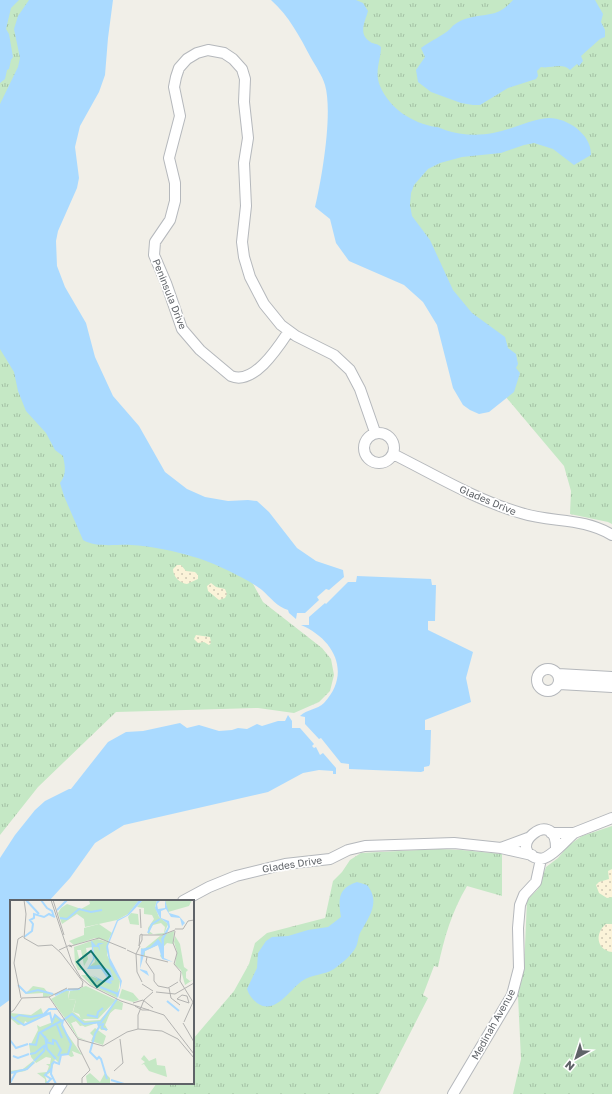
<svg xmlns="http://www.w3.org/2000/svg" width="612" height="1094" viewBox="0 0 612 1094" font-family="'Golos Text',sans-serif">
	<style>
		.grass { fill: url(#grass-tufts) }
		.sand { fill: url(#sand-dots) }
		.water { fill: #aadaff }
		.lines { fill: none; stroke-linecap: round; stroke-linejoin: round }
		.minor-casing { stroke: #b5b8bc; stroke-width: 12 }
		.minor { stroke: #fff; stroke-width: 10 }
		.labels { text-anchor: middle; stroke-width: 3.5; stroke-linejoin: round; paint-order: stroke }
		.street-label { font-size: 10px; fill: #5f6368; stroke: #fff }
		.inset-river { fill: none; stroke: #aadaff; stroke-width: 2 }
		.inset-road { fill: none; stroke: #b3b3b1; stroke-width: 1 }
		.view { fill: #0f766e; fill-opacity: 0.15; stroke: #0f766e; stroke-width: 2 }
		.inset-edge { fill: none; stroke: #5f6368; stroke-width: 2 }
	</style>
	<defs>
		<pattern id="grass-tufts" width="24" height="20" patternUnits="userSpaceOnUse"><rect width="24" height="20" fill="#c5e8c5"/><path d="M3 7l-1-3M5 7V3M7 7l1-3M15 17l-1-3M17 17v-4M19 17l1-3" fill="none" stroke="#a3c0a4"/></pattern>
		<pattern id="sand-dots" width="8" height="8" patternUnits="userSpaceOnUse"><rect width="8" height="8" fill="#fbf3d9"/><path d="M2 2h.1M6 6h.1" fill="none" stroke="#cec8b4" stroke-width="1.8" stroke-linecap="round"/></pattern>
	</defs>
	<rect width="100%" height="100%" fill="#f1efe8"/>
	<path class="grass" d="M0 0H83L27 293 106 456 226 535 263 602 322 648 331 659 334 675 330 691 319 702 294 713 258 708 116 712 38 787 0 835Z
		M315 0H612V524L608 522 570 514 571 491 564 466 500 390 385 231Z
		M612 826V1094H513L521 1059 518 996 524 969 527 900 538 889 546 867 558 858 569 845 582 836Z
		M439 849 461 850 502 854V896L467 886C452 911 444 938 438 967L434 966 423 995 428 998 379 1094H149L157 1083H193V1039L234 991 249 964 255 943 267 933 325 918 333 881 342 872 350 860 361 853Z"/>
	<path class="sand" d="M177 565H181L186 571 195 572 198 575V579L187 584C180 583 173 577 173 569Z
		M211 583 216 587 225 589 227 594 225 598 219 600 208 591 207 586Z
		M196 635 210 637 211 643 209 645 204 642 198 643 194 639Z
		M612 869V897L607 898 599 893 596 885 599 882 609 879 608 871Z
		M606 924H612V952C597 950 594 934 606 924Z"/>
	<path class="water" d="M0 0H19L11 8 6 29 9 34 13 57 11 60 9 69 7 70 5 79 0 83Z
		M29 0H113L108 38 105 75 99 92 80 126 75 147 79 178 77 188 58 231 56 241 57 266 65 287 86 323 95 357 113 396 139 426 165 472 187 489 205 497 228 501 248 500 257 501 269 512 297 548 316 561 343 570 344 577 329 590 326 589 317 597 319 600 305 613H297L296 619 289 613 288 610C277 607 270 597 262 590 250 580 210 561 194 557 174 551 152 546 131 545 117 544 96 548 83 540L64 496 60 483C67 474 65 466 63 456L55 450 46 433 26 411 18 391 14 372 0 349V104L18 67 20 58 14 29 18 16Z
		M271 0H356L363 3 368 11C365 22 357 35 372 43 376 44 378 44 381 47 381 60 374 71 380 86 390 109 412 123 436 127 439 127 442 129 445 130 459 135 478 136 493 133 512 130 530 119 549 118 568 118 592 135 591 155L574 165 553 149 534 143 524 145 501 153 462 157 440 163 428 169 414 185 411 193 410 205 412 216 430 240 453 290 472 313 505 337 508 348 516 354 518 364 516 368 520 373 514 392 489 412 479 414 470 410 463 405 453 388 437 325 423 302 404 285 349 261 336 243 330 219 315 207C322 178 333 113 325 85 322 75 316 67 311 58 300 37 289 16 271 0Z
		M513 0H595L603 14 601 22 605 30V37L600 39 581 56 583 61 579 66 577 64 570 70C562 62 550 69 541 67L537 71 538 76 536 79 508 88 480 105H473L461 103 431 92 418 82 416 70 425 57 421 48C430 41 444 35 450 29 454 24 459 21 465 19 486 12 496 19 513 0Z
		M357 576 431 579 432 585H436L435 621H428V630L473 652 466 678 471 702 425 720V730H431L430 764 429 766 424 767V771L421 772 349 769V764L341 763 321 738 319 739 305 724V717L300 716C307 709 317 710 324 703 352 673 334 639 301 625H309V617L325 603 326 604 348 582H356Z
		M288 715 292 721V728H300L314 744 312 746 314 748 316 747 320 755 323 753 336 768V774H333V771L319 770 303 773 268 792 124 825 95 843 70 878 49 901H11V999L0 1007V858L15 835 35 810 45 801 69 789H71L108 742 126 732 143 731 180 723 187 728 199 725 219 731 232 730 238 728 247 729 257 724 262 726 278 721H285Z
		M357 882 367 885C381 902 369 917 360 933 358 937 358 943 356 947 352 955 341 964 334 969 325 975 312 974 302 981 289 990 275 1016 257 1003 252 999 249 995 247 989L257 968 258 953 266 941 272 937 288 936 308 930 328 927 341 917C338 899 338 888 357 882Z"/>
	<g class="lines">
		<g class="minor-casing">
			<path id="minor" d="M289 331C279 346 254 386 231 376L200 350 182 329 166 283 154 255 155 242 170 220 175 201V183L169 158 180 116 174 87 176 77 179 68 187 59 197 53 208 50 224 53 233 59 242 69 245 79 244 102 248 138 244 163 246 206 242 242 244 257 250 277 264 304 281 325 296 336 334 355 350 370 360 389 375 432
				M364 448a15 15 0 1 1 30 0a15 15 0 1 1-30 0Z
				M393 454C435 475 476 500 521 513 552 523 582 517 612 535
				M537 680a11 11 0 1 1 22 0a11 11 0 1 1-22 0Z
				M558 674 612 677
				M559 684 612 687
				M551 833H574L612 818
				M501 848 528 838
				M556 848C556 804 500 851 541 859 552 857 565 841 574 833
				M183 901 209 887 236 876 285 864 330 859 348 850 365 846 454 843 501 848 532 855
				M55 1094 62 1083
				M453 1094 512 995 519 968 518 928 520 905 524 895 536 882 541 859"/>
		</g>
		<use href="#minor" class="minor"/>
	</g>
	<g class="labels">
		<g class="street-label">
			<text transform="translate(170 294) rotate(68)" y="4">Peninsula Drive</text>
			<text transform="translate(488 500) rotate(23)" y="4">Glades Drive</text>
			<text transform="translate(292 864) rotate(-9)" y="4">Glades Drive</text>
			<text transform="translate(493 1024) rotate(-61)" y="4">Medinah Avenue</text>
		</g>
	</g>
	<g transform="translate(10 900)">
		<rect width="184" height="184" fill="#f1efe8"/>
		<path d="M155 0H182L179 6 158 12ZM89 24 102 33 98 41 85 38 64 45 59 41 74 35V28ZM87 39 98 42 97 55 110 81 107 98 81 85 71 75H78L96 82 99 80 94 70 80 66 85 62 83 47 76 48 78 59 74 66 71 50H67L72 70H68L65 63 64 47ZM76 86 106 100 88 119H71L69 114 63 112 66 100 58 99 60 91ZM112 89 123 93 129 100 123 102 109 98Z" fill="#c5e8c5"/>
		<path d="M107 101 113 105H106L89 129 87 123 75 127 66 121 61 123 68 137 78 141 68 138 61 127 59 116H55L63 112 75 121 90 120ZM134 155 139 161 146 158 147 165 155 166 157 177 139 171 134 164 131 165 135 162 131 159ZM23 161 25 163 15 171 0 174V171L13 169ZM80 173 90 182 95 173 100 178V184L77 183 76 176Z" fill="#c5e8c5"/>
		<path d="M79 0H129L118 14 107 20 75 27 74 19 67 14 52 24 48 13 51 8 57 4 71 9 80 4ZM78 89 101 100 95 110 89 112 88 118H75L69 111 70 101 66 98 67 95Z" fill="#c5e8c5"/>
		<path d="M133 0H147L145 7 149 17 158 24 154 34 149 35 144 34 154 33 155 27 151 23 143 25 139 31 143 34H138V28L144 19 142 15 134 14V8L127 7ZM164 31 163 44 157 43 154 46 153 59 150 56 152 52 148 45 135 51V56L132 55 131 48 134 49 150 36ZM165 36 170 44 174 67 178 70 176 72V78L180 81 184 79 175 85 171 70 165 65 167 52 164 42ZM7 84 16 93 23 86 34 88 39 94 45 93 37 97H33V93L16 94ZM55 91H59L58 99 66 100 62 114 74 124 93 120 107 100 113 103 112 110 105 109 100 113 95 125 98 130H91L87 123 70 126 66 121 61 123 62 128 41 99ZM31 108 34 116 18 123 15 121 14 124 8 125 1 119 0 121V113L21 115ZM45 115 53 121 51 125 72 155 62 151 64 156 61 157 57 154H51L49 163 45 159 41 172 35 176 38 184H35V179L27 173 37 172 39 166 36 164H40L41 158 36 157 26 163 21 157 19 144H21L28 130 27 125 30 127 43 122ZM85 128 96 136 93 145 81 141 83 136 80 133Z" fill="#c5e8c5"/>
		<path d="M121 13 128 14 129 25 120 24 118 17Z" fill="#c5e8c5"/>
		<path d="M129 0H133L119 15 108 21 98 46 100 58 112 81 108 98 106 95 110 88V81L100 65 96 47 107 20 117 15ZM147 0H151L147 4 148 9 155 8V0L159 13 169 16 175 23 172 26 170 18 161 17 156 9 151 11V18L159 21 160 27 154 39V58L163 62 152 59 148 45 135 51 130 69 137 71 139 76 130 70 131 49 140 47 148 39 152 44 151 39 158 27 157 23 150 18 145 8ZM81 40 86 46 88 43H94L89 45 90 49V51L88 47H83L85 58 80 66 89 65 100 70 104 80 100 81 102 82 101 84 89 80 84 83 88 79 82 75 94 81 98 79 91 69H77L83 59Z" fill="#aadaff"/>
		<path class="inset-river" d="M16 0 29 14M31 0 37 8 42 11 44 17M47 10 57 0M50 18 57 19 69 9 81 12 92 10M138 33 142 24 150 19M14 37 22 31 23 24 20 20 24 18V14L34 17 39 14 45 17M8 85 16 93 28 90 43 94M90 87 108 94M45 95 56 90 70 89M157 101 169 111M34 114 39 109H47M77 115 87 117 88 112 93 108M0 116 14 125 40 113 42 122 45 115 52 121 62 114 74 124 91 122 107 99M3 119 9 115 21 117 40 113M88 122 89 127 85 134 80 152 87 159 89 157 91 159 97 179M47 125 52 138M89 125 93 124 92 128 97 130M30 132 38 141M35 136 37 149 46 159M0 140 6 148 18 144M36 142 43 144V140L46 141 51 150 48 156M19 144 26 145 29 133 51 121M20 154 25 153 35 145M3 156 8 158 19 154M24 161 34 151 35 145M0 173 17 169 24 162M101 180 114 184M0 183 6 172M36 184 41 179 35 175 41 169M46 184 41 174 42 164 44 162 49 164 51 155 58 154 61 144 52 125 53 120"/>
		<path class="inset-road" d="M14 0 16 14 14 38 28 46 42 45 51 53M41 0 62 63 71 78 79 85 111 101 154 115 184 154M43 0 54 35M130 9 131 28M165 29H173L178 21 184 20M165 31 163 43 167 53 164 64 171 72 170 81M132 34V40L129 46 130 35ZM132 35H152L165 30M61 46 89 38 116 49M49 50 60 45 62 47 59 46M117 50 126 54 130 46M51 53 73 82 72 86M137 57 136 62 144 74V81L148 86 158 88 168 82M170 81 183 102 174 122M132 82 127 72 126 54 158 62M132 84 143 91M159 88 161 98 170 105M58 89H68L73 86M146 92 165 94 184 83M172 95 177 96 179 103 167 99ZM39 97 68 139 93 146 117 132 128 129V115L134 100 143 92M11 98 4 63 8 39 13 36M123 103 133 100 143 108M125 106 132 110H139M0 113 4 110 12 98 39 97 57 88M173 123 184 142M128 129 152 131 168 139M68 139V146L80 170 72 178V184M168 139 184 158M104 171 113 163 110 139"/>
		<path class="view" d="M81 51 100 76 87 87 67 62Z"/>
		<rect width="184" height="184" class="inset-edge"/>
	</g>
	<g transform="translate(576 1058) rotate(219)" stroke="#ffffff" stroke-width="3" paint-order="stroke">
	<path d="M0-3L7 15L0 10L-7 15Z" fill="#5f6368"/>
	<text y="-6" font-size="11" font-weight="bold" text-anchor="middle" fill="#5f6368">N</text>
	</g>
</svg>
